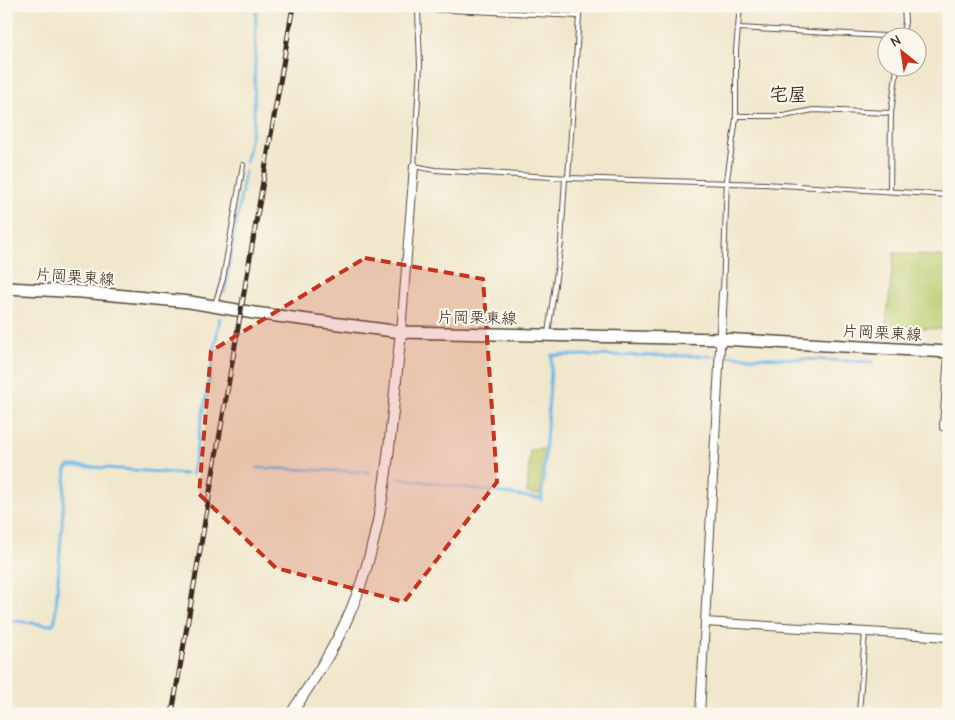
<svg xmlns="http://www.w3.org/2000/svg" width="955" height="720" viewBox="0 0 955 720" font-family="'Comic Neue','Klee One',sans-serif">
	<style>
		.green { fill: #baca6c; stroke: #7a7a45 }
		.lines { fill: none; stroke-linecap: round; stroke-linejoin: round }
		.stream { stroke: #6fbae8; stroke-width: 3 }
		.service-casing { stroke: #564638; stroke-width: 6 }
		.minor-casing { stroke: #564638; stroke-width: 10 }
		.tertiary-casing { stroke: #564638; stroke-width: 12 }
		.secondary-casing { stroke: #564638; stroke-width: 14 }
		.service { stroke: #fff; stroke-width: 4 }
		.minor { stroke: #fff; stroke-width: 8 }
		.tertiary { stroke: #fff; stroke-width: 10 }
		.secondary { stroke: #fff; stroke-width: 11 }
		.rail-casing { stroke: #3b2a1e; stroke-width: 5 }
		.rail { stroke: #fbf7ec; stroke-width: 3; stroke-dasharray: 9; stroke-linecap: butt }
		.marked { fill: #c8321e; fill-opacity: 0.2; stroke: #c8321e; stroke-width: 4; stroke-dasharray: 10 6; stroke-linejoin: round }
		.labels { text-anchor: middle; stroke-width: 4.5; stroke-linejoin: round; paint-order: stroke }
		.street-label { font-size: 16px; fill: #3b2a1e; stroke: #fbf7ec }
		.quarter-label { font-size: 19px; font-weight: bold; fill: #3b2a1e; stroke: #fbf7ec }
	</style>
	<rect width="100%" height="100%" fill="#fbf7ec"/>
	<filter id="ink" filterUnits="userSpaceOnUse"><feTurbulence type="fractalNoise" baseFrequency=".02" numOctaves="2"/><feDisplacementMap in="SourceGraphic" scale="10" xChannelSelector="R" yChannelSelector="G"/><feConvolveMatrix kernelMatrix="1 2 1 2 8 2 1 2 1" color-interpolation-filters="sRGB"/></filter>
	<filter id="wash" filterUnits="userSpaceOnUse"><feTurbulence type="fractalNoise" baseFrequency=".0096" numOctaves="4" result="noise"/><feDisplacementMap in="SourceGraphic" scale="20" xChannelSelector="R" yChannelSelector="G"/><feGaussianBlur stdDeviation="1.12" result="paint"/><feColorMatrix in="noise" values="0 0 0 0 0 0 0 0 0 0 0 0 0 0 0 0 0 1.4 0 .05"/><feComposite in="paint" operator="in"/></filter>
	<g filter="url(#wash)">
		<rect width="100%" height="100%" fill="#f0e7cc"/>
		<path class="green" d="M894 253 949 257V330L886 325Z
			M545 449 540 495 527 493 530 450Z"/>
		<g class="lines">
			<path class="stream" d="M246 162 254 119 256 11
				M225 292 245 171
				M729 356 873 362
				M257 468 369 472
				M192 474 220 318
				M399 478 542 499 552 355 712 356
				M6 620 49 625 53 624 55 620 66 469 70 466H79L186 474"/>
		</g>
	</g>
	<g filter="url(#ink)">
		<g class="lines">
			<g class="service-casing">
				<path id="service" d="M244 6H257
					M361 6 579 16V6
					M418 10 420 65 414 166 435 170 568 178 764 184 949 195
					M739 28 902 37
					M902 38 905 22 904 6
					M736 116H784L813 110 891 113
					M568 178 579 16
					M890 190 891 113 897 68
					M723 293 727 179 736 119V50L740 6
					M215 304 223 279 243 165
					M548 333 561 243 565 178
					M947 353 942 428 949 429
					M859 714 865 632"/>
			</g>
			<g class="minor-casing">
				<path id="minor" d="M401 332 414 166
					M705 622 949 637
					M700 714 723 293"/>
			</g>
			<g class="tertiary-casing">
				<path id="tertiary" d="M291 714C311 683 332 653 347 619 388 530 390 428 401 332"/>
			</g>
			<g class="secondary-casing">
				<path id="secondary" d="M6 288 82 292 190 302 254 313 401 332 721 339 949 352"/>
			</g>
			<use href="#service" class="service"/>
			<use href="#minor" class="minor"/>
			<use href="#tertiary" class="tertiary"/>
			<use href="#secondary" class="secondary"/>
			<g class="rail-casing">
				<path id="rail" d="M172 714 293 6"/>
			</g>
			<use href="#rail" class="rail"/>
		</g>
	</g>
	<path class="marked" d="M365 258 483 279 497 482 404 602 276 568 199 494 211 351Z"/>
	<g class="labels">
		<g class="street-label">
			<text transform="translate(75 276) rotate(4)" y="6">片岡栗東線</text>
			<text transform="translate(477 317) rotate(1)" y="6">片岡栗東線</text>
			<text transform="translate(882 332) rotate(3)" y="6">片岡栗東線</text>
		</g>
		<g class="quarter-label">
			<text x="788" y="101">宅屋</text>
		</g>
	</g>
	<rect width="955" height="720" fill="none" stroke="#fbf7ec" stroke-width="25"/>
	<g transform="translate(902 52) rotate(330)"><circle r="24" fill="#fbf7ec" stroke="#aea59a"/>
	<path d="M0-4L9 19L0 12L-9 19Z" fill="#c8321e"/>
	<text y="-8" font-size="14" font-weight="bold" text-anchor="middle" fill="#3b2a1e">N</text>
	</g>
</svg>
